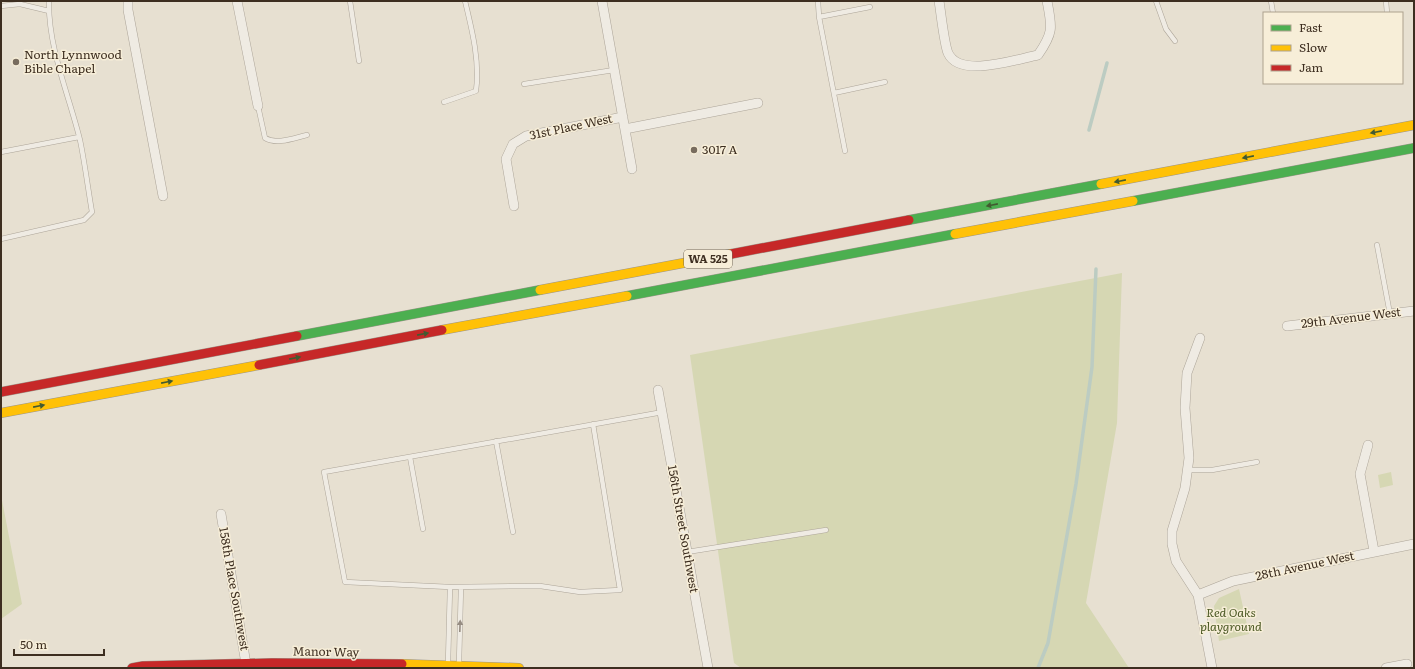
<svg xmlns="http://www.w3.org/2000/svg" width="1415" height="669" viewBox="0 0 1415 669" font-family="Literata,serif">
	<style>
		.green { fill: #d6d7b3 }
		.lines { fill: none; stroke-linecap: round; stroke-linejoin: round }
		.stream { stroke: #bcccc2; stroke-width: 3.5 }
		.lane-casing { stroke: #ada599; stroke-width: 5.5 }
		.street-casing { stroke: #ada599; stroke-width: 10 }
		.fast-casing { stroke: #9c958a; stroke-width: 10 }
		.slow-casing { stroke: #9c958a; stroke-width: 10 }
		.jam-casing { stroke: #9c958a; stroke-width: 10 }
		.lane { stroke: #efebe3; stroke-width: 4.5 }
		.street { stroke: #efebe3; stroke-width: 9 }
		.fast { stroke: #4caf50; stroke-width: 9 }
		.slow { stroke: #ffc107; stroke-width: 9 }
		.jam { stroke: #c62828; stroke-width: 9 }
		.oneway { fill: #425b31 }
		.oneway2 { fill: #968c82 }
		.poi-dot { fill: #786c5e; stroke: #f7eed8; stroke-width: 1.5 }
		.labels { text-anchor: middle; stroke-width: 3; stroke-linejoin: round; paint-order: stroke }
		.shield { fill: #f7eed8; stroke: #756857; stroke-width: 1 }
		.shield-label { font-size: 11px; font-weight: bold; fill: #3d2e20 }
		.poi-label { font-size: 12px; fill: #3d2e20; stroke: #f7eed8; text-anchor: start }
		.street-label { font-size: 12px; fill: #3d2e20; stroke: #f7eed8 }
		.park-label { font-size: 12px; font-style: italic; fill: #4d5a26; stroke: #f7eed8 }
	</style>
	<rect width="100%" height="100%" fill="#e7e0d1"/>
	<path class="green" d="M1122 273 1117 423 1086 603 1129 668H741L734 663 690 355Z
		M1391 472 1393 485 1380 488 1378 475Z
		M1 495 22 604 1 619Z
		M1239 589 1249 634 1219 641 1214 606 1219 598Z"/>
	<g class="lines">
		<path class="stream" d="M1089 130 1107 63
			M1038 668 1048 643 1076 484 1092 367 1096 269"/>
		<g class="lane-casing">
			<path id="lane" d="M350 1 359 61
				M818 1 819 17 845 151
				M1156 1 1166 29 1175 41
				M1271 1 1273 13
				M1386 1 1387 13
				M1 6 20 4 49 11
				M819 17 870 7
				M524 84 614 70
				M834 93 885 82
				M444 102 476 91C480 61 472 30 465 1
				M258 106 265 138C277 145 294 138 307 135
				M1 152 79 137
				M1 239 84 220 92 212C88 189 85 164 80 140 69 95 48 48 49 1
				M1377 245 1390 314
				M593 424 620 590 580 592 540 586 450 587 345 582 324 472 663 412
				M496 441 513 532
				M410 457 423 529
				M1187 470H1212L1257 462
				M687 552 826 530
				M448 663 450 587
				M459 663 461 587"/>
		</g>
		<g class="street-casing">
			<path id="street" d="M128 1V10L163 196
				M237 1 258 106
				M602 1 632 169
				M939 1C941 13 944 43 948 53 960 79 1017 59 1038 55 1054 32 1052 27 1047 1
				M625 129 758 103
				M514 206 506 159 513 144 526 136 623 117
				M1287 326 1414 311
				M1200 338 1187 373 1185 408 1189 458 1185 488 1172 531V544L1176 561 1198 595 1212 668
				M658 390 708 668
				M1368 445 1360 474 1374 551
				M221 514 246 664
				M1198 595 1233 581 1414 544
				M1386 668 1407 664"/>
		</g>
		<g class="fast-casing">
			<path id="fast" d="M1133 201 1414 148
				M909 220 1101 184
				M627 296 955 234
				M297 336 540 290"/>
		</g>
		<g class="slow-casing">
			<path id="slow" d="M1101 184 1414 125
				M955 234 1133 201
				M540 290 731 254
				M442 330 627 296
				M1 413 259 365
				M402 664 519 668"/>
		</g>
		<g class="jam-casing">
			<path id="jam" d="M731 254 909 220
				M259 365 442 330
				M1 392 297 336
				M132 668 143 666 272 663 402 664"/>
		</g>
		<use href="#lane" class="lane"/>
		<use href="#street" class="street"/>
		<use href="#fast" class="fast"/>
		<use href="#slow" class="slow"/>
		<use href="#jam" class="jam"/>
	</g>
	<defs><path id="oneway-solid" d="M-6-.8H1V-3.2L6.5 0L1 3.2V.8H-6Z"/></defs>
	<g class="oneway">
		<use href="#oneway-solid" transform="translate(1376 132) rotate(169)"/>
		<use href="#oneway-solid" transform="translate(1248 157) rotate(169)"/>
		<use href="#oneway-solid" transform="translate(1120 181) rotate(169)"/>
		<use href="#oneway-solid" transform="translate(992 205) rotate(169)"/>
		<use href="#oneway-solid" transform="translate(423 334) rotate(-11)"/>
		<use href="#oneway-solid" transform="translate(295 358) rotate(-11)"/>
		<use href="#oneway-solid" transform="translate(167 382) rotate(-11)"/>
		<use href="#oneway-solid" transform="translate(39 406) rotate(-11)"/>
	</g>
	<use class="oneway2" href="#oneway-solid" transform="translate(460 626) rotate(-88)"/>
	<g class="poi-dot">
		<circle cx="16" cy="62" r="4"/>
		<circle cx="694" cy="150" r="4"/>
	</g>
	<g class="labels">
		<rect class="shield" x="684" y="250" width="48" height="18" rx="3"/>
		<g class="shield-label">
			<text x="708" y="263">WA 525</text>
		</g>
		<g class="poi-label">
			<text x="24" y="59">North Lynnwood<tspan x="24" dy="14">Bible Chapel</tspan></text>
			<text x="702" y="154">3017 A</text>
		</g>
		<g class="street-label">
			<text transform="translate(571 127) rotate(-12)" y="4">31st Place West</text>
			<text transform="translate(1351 318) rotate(-7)" y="4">29th Avenue West</text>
			<text transform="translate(683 529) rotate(80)" y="4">156th Street Southwest</text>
			<text transform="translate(1305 566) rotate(-12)" y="4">28th Avenue West</text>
			<text transform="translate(234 589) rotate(80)" y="4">158th Place Southwest</text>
			<text transform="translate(326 652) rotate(1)" y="4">Manor Way</text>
		</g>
		<g class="park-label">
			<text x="1231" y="617">Red Oaks<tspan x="1231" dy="14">playground</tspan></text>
		</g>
	</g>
	<rect width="1415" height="669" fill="none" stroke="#3d2e20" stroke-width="4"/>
	<rect x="1263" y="12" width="140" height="72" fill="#f7eed8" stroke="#ada18e"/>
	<rect x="1271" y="25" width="20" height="6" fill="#4caf50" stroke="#ada18e"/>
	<text x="1299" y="32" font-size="12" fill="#3d2e20">Fast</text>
	<rect x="1271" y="45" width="20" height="6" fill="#ffc107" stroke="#ada18e"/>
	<text x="1299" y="52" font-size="12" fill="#3d2e20">Slow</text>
	<rect x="1271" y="65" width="20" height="6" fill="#c62828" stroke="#ada18e"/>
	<text x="1299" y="72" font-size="12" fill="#3d2e20">Jam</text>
	<path d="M14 649v6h90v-6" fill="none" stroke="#3d2e20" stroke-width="2"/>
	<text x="20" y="649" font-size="12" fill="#3d2e20" stroke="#f7eed8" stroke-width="3" paint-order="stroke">50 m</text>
</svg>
